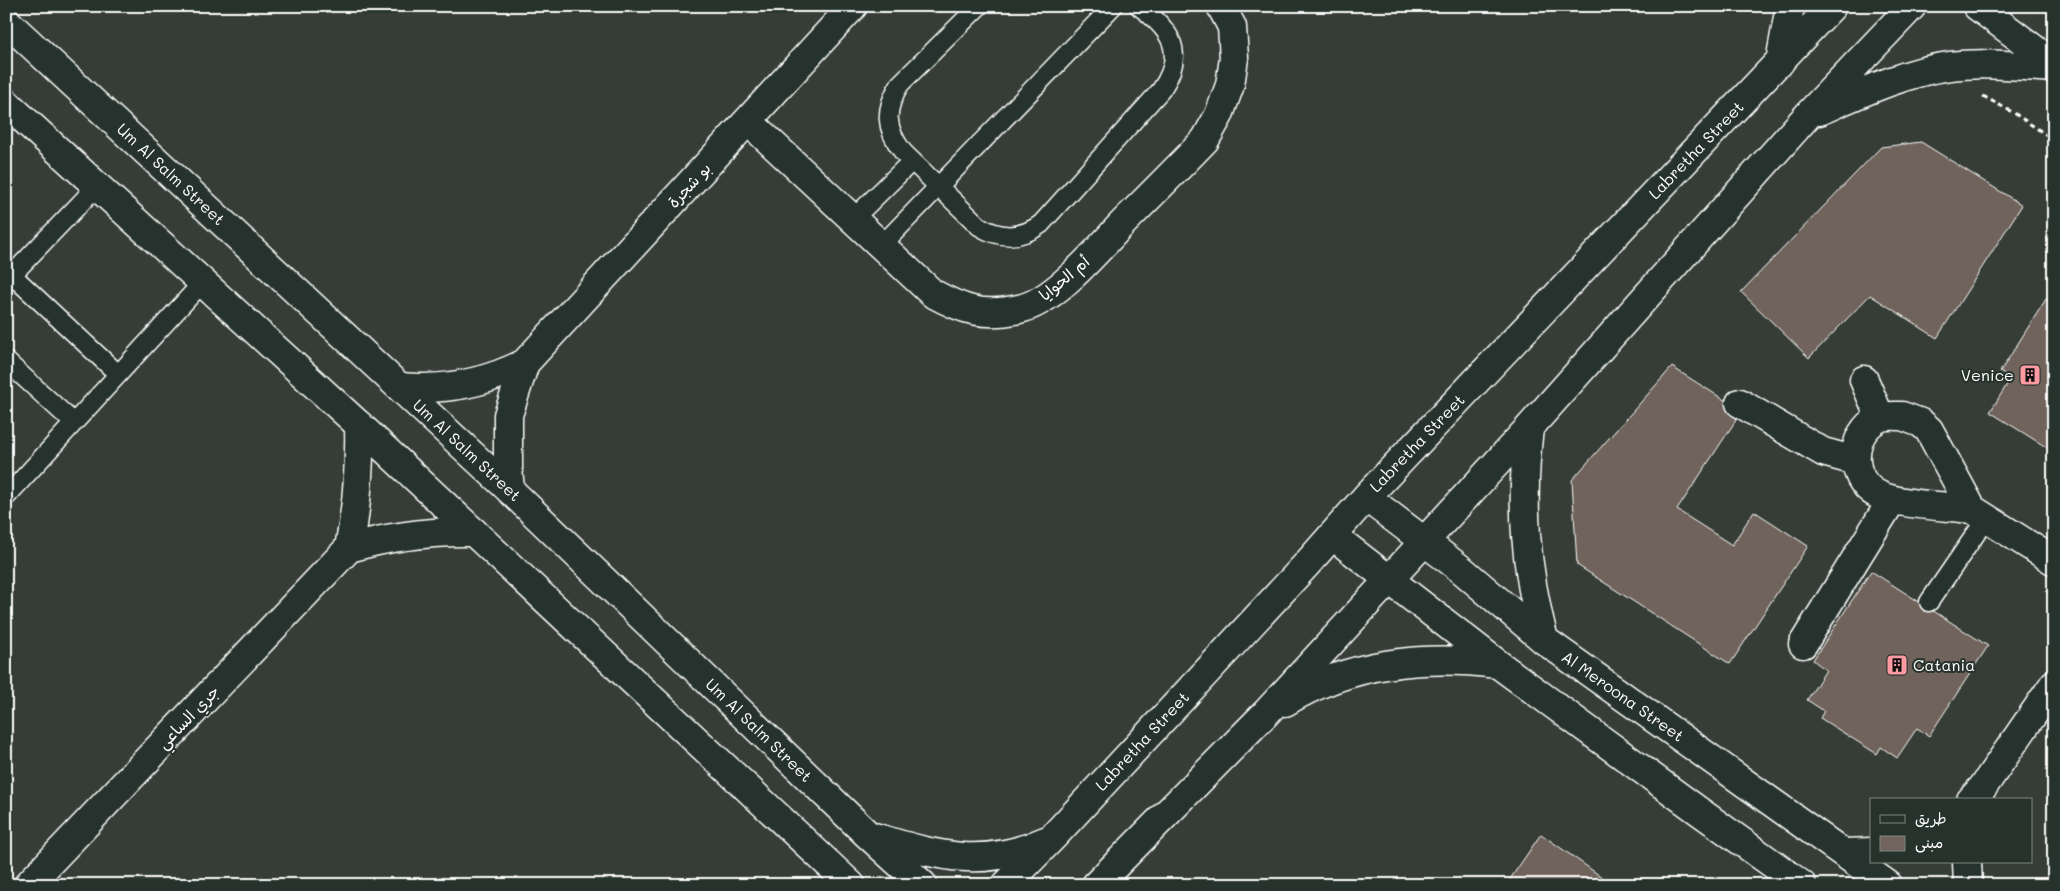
<svg xmlns="http://www.w3.org/2000/svg" width="2060" height="891" viewBox="0 0 2060 891" font-family="Mali,'Playpen Sans Arabic',sans-serif">
	<style>
		.building { fill: #70645c; stroke: #fff }
		.lines { fill: none; stroke-linecap: round; stroke-linejoin: round }
		.service-casing { stroke: #fff; stroke-width: 21 }
		.minor-casing { stroke: #fff; stroke-width: 31 }
		.tertiary-casing { stroke: #fff; stroke-width: 31 }
		.path { stroke: #fff; stroke-width: 3; stroke-dasharray: 5 4; stroke-linecap: butt }
		.service { stroke: #26332d; stroke-width: 18 }
		.minor { stroke: #26332d; stroke-width: 28 }
		.tertiary { stroke: #26332d; stroke-width: 28 }
		.labels { text-anchor: middle; stroke-width: 4; stroke-linejoin: round; paint-order: stroke }
		.street-label { font-size: 16px; fill: #fff; stroke: #26332d }
		.poi-label { font-size: 16px; fill: #fff; stroke: #26332d; text-anchor: end }
	</style>
	<rect width="100%" height="100%" fill="#353d36"/>
	<filter id="ink" filterUnits="userSpaceOnUse"><feTurbulence type="fractalNoise" baseFrequency=".02" numOctaves="2"/><feDisplacementMap in="SourceGraphic" scale="10" xChannelSelector="R" yChannelSelector="G"/><feConvolveMatrix kernelMatrix="1 2 1 2 8 2 1 2 1" color-interpolation-filters="sRGB"/></filter>
	<g filter="url(#ink)">
		<path class="building" d="M1921 142 2022 205 1937 338 1870 295 1809 358 1741 292 1881 147Z
			M2046 299 2054 304V452L1990 412 2011 378 2000 372Z
			M1672 367 1742 411 1677 510 1732 545 1754 511 1808 546 1730 664 1577 565 1572 480Z
			M1871 571 1988 646 1929 736 1917 728 1897 758 1881 747 1877 754 1820 718 1824 711 1807 700 1826 670 1813 660Z
			M1541 834 1613 885H1506Z"/>
		<g class="lines">
			<g class="service-casing">
				<path id="service" d="M979 6 900 84C884 110 885 128 903 152L979 226C1000 239 1021 239 1041 224L1161 90C1187 52 1171 30 1139 6
					M853 219 912 161
					M881 246 1113 6
					M12 275 118 374
					M6 281 97 186
					M6 361 74 423
					M6 497 202 283
					M1929 602 1986 519"/>
			</g>
			<g class="minor-casing">
				<path id="minor" d="M748 121 932 293C963 310 983 317 1019 309 1055 302 1099 248 1124 222 1151 195 1178 168 1205 140L1219 115 1230 85 1234 58 1232 27 1221 6
					M1864 380 1880 417
					M400 387C444 391 484 384 525 363L853 6
					M1740 403 1823 452 1856 461
					M1902 416 1921 423 1929 430 1972 509C1948 506 1897 505 1877 494 1848 479 1849 433 1879 418 1885 415 1895 416 1902 416Z
					M510 490 508 468V415L525 363
					M1972 509 2054 561
					M349 548C357 507 360 467 359 425
					M1803 644 1892 500
					M1971 800 1983 787 2054 684
					M1845 853 1871 852
					M1967 862 1968 885
					M28 885 349 548C390 536 430 531 474 532"/>
			</g>
			<g class="tertiary-casing">
				<path id="tertiary" d="M1977 6 2054 64
					M6 21 510 490 868 835 923 885
					M1780 62 1790 6
					M6 103 359 425 851 885
					M1819 111C1858 94 1908 71 1950 66 1984 62 2019 66 2054 68
					M1529 428C1520 503 1525 567 1544 640
					M1366 497 1462 570 1544 640 1888 885
					M1333 536 1498 664 1696 809 1802 885
					M1285 702C1351 662 1422 655 1498 664
					M874 837C936 855 982 870 1045 841
					M1006 885 1053 837 1306 565 1366 497 1832 6
					M1096 885 1266 713 1529 428 1808 115 1912 6"/>
			</g>
			<path class="path" d="M1983 96 2014 113 2054 140"/>
			<use href="#service" class="service"/>
			<use href="#minor" class="minor"/>
			<use href="#tertiary" class="tertiary"/>
		</g>
	</g>
	<defs>
		<g id="building-square" transform="scale(1.125)"><rect x="-9" y="-9" width="18" height="18" rx="4" fill="#ff9aa2" stroke="#26332d"/><path d="M-4-6H4V6H1V3H-1V6H-4ZM-2.5-4.3h1.7v1.8h-1.7ZM.8-4.3h1.7v1.8H.8ZM-2.5-1h1.7V.8h-1.7ZM.8-1h1.7V.8H.8Z" fill="#111"/></g>
	</defs>
	<g fill-rule="evenodd">
		<use href="#building-square" x="2030" y="375"/>
		<use href="#building-square" x="1897" y="665"/>
	</g>
	<g class="labels">
		<g class="street-label">
			<text transform="translate(1696 150) rotate(-46)" y="6">Labretha Street</text>
			<text transform="translate(171 174) rotate(43)" y="6">Um Al Salm Street</text>
			<text transform="translate(689 185) rotate(-47)" y="6">بو شجرة</text>
			<text transform="translate(1064 278) rotate(-40)" y="6">أم الحوايا</text>
			<text transform="translate(1417 443) rotate(-46)" y="6">Labretha Street</text>
			<text transform="translate(467 450) rotate(43)" y="6">Um Al Salm Street</text>
			<text transform="translate(1623 696) rotate(35)" y="6">Al Meroona Street</text>
			<text transform="translate(188 717) rotate(-46)" y="6">جري الساعي</text>
			<text transform="translate(759 730) rotate(44)" y="6">Um Al Salm Street</text>
			<text transform="translate(1142 741) rotate(-47)" y="6">Labretha Street</text>
		</g>
		<g class="poi-label">
			<text x="2014" y="381">Venice</text>
			<text x="1913" y="671" text-anchor="start">Catania</text>
		</g>
	</g>
	<rect width="2060" height="891" fill="none" stroke="#26332d" stroke-width="25"/>
	<rect x="12" y="12" width="2035" height="866" fill="none" stroke="#fff" stroke-width="2" filter="url(#ink)"/>
	<rect x="1870" y="798" width="162" height="65" fill="#26332d" stroke="#7d8581"/>
	<rect x="1880" y="815" width="25" height="8" fill="#26332d" stroke="#7d8581"/>
	<text x="1915" y="824" font-size="15" fill="#ffffff">طريق</text>
	<rect x="1880" y="836" width="25" height="15" fill="#70645c" stroke="#7d8581"/>
	<text x="1915" y="848" font-size="15" fill="#ffffff">مبنى</text>
</svg>
